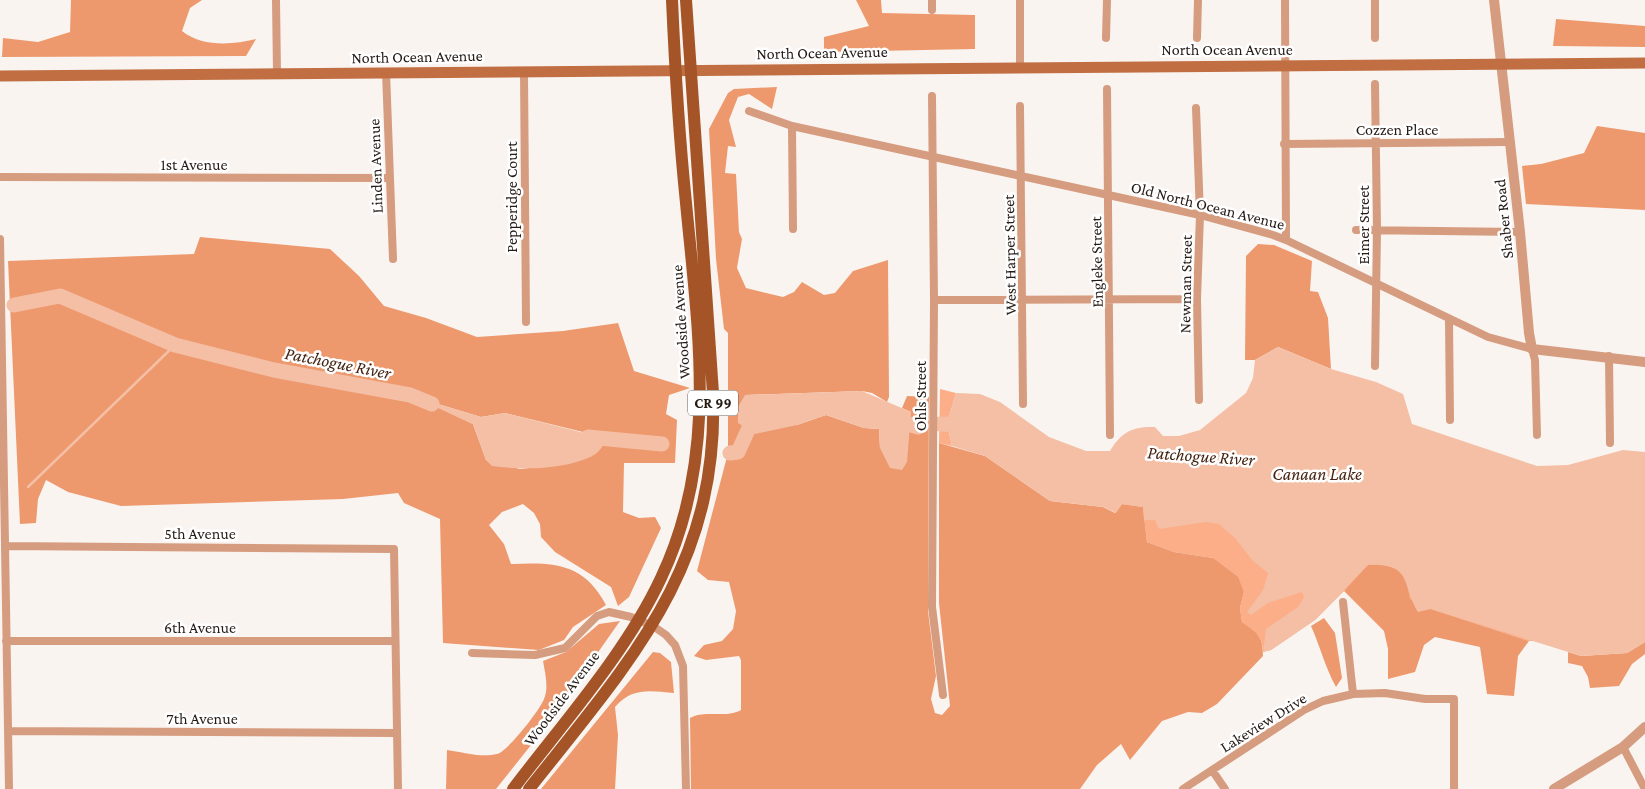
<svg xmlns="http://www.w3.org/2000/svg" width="1645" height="789" viewBox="0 0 1645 789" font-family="'Crimson Pro',serif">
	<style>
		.green { fill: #fbae87 }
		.forest { fill: #ed996d; fill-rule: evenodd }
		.water { fill: #f4bfa5 }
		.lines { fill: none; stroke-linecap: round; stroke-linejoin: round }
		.stream { stroke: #f4bfa5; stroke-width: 2.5 }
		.river { stroke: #f4bfa5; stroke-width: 15 }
		.minor { stroke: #d69c7f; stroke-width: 8 }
		.tertiary { stroke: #d69c7f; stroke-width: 10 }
		.secondary { stroke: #c16e42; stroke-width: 11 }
		.primary { stroke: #a55427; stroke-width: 12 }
		.labels { text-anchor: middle; stroke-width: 5; stroke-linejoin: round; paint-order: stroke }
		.shield { fill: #fff; stroke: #665f5b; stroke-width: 1 }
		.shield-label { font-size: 15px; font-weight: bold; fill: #251b15 }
		.street-label { font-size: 16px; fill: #251b15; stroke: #fff }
		.water-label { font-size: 18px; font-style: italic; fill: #452311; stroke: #fff }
	</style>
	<rect width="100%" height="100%" fill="#faf4f1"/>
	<path class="green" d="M940 389 956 393 947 424 952 446 939 443Z
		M1155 497 1645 642 1529 641 1431 609 1357 578 1315 620 1271 650 1263 652C1263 636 1255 631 1242 622L1240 608 1244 592 1213 558 1174 552 1147 542 1143 507 1122 504Z"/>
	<path class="forest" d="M71 0H202L190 8 182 31C202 47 232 45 256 39L246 56 2 57 3 38 38 42 70 32Z
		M856 0H881L882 13 975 15V49L824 52V37L869 26Z
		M1556 19 1645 26V47L1553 46Z
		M777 87 772 109 749 94 738 97 729 120 736 147 728 146 725 173 736 174 739 232 742 239 737 268 746 288 783 297 794 292 802 282 824 295 835 293 853 271 888 260 889 397 887 402 872 393 862 391 745 395 797 425 826 415 864 428 879 429 880 448 911 412 902 408 907 396 929 397 928 611 936 676 931 699 935 713 942 715 950 706 939 603V443L985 456 1050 501 1103 507 1115 513 1122 504 1143 507 1147 542 1174 552 1213 558 1238 577 1244 592 1240 608 1242 622C1258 633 1263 636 1263 656L1217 704 1202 713 1188 712 1162 721 1130 760 1121 744 1097 765 1080 789H691L690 718C705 709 725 719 741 710V660L739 656 706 660 694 656 704 645 722 641 733 629 736 611 729 582 708 580 697 571 728 453V333L724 329 716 259 709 129 728 93 734 89Z
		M1597 126 1645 133V210L1526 204 1522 166 1541 164 1584 153Z
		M200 237 330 249 359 276 384 306 426 318 477 337 563 331 618 323 634 371 690 388 669 395 666 414 677 420 675 463H624L623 512 639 518 655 517 661 528 629 597 618 606 611 587 555 552 541 537 540 524 534 513 523 504 502 512 489 525 504 544 511 564C554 562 584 563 606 605L573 627 564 640 539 650 443 643 440 519 404 503 398 493 343 499 121 506 68 492 46 480 38 499 36 523 20 524 8 261 194 254ZM418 398 481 417 505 413 583 432 592 456 560 465 520 469 486 460 473 424Z
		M1258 244 1274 245 1312 261 1310 291 1318 292 1328 318 1331 369 1278 347 1255 360H1245L1246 256Z
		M1368 565C1397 564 1406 570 1410 599L1431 609 1529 641 1518 656 1514 696 1487 694 1480 647 1435 637 1424 645 1415 672 1388 679V649L1384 631 1344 591Z
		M1324 618 1335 633 1342 678 1336 687C1325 667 1320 646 1311 626Z
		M620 621 547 725 496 789H446L447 750C462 752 481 758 497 754 507 752 540 710 544 699 549 687 545 673 543 661L566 652 599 624Z
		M1645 642V654L1632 664 1619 686 1590 688 1588 677 1582 666 1568 663V652L1581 656 1627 653Z
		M653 652 660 653 671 662 674 693C650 691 632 687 615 707L618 735 615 789H541Z"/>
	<path class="water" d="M1278 347 1331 369 1376 382 1403 394 1412 424 1537 466 1568 465 1623 450 1645 452V642L1627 653 1581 656 1431 609 1418 612C1401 584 1413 563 1368 565L1315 620 1271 650 1263 652 1266 629 1298 607 1304 597 1302 592 1268 603 1251 615 1247 612 1263 590 1268 573 1253 561 1235 538 1219 524 1206 522 1159 529 1155 520H1144L1143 507 1122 504 1116 513 1103 507 1050 501 985 456 952 446 947 424 956 393 980 394 1000 402 1049 437 1086 451H1110C1121 432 1133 426 1155 427L1163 436H1179L1200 430 1246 393 1253 378 1255 360Z
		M862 391 911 412 907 462 902 470 890 468 880 448 879 429 864 428 826 415 797 425 755 434 738 423V407L745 395Z
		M414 397 481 417 505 413 608 439C603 445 599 453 592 456 564 470 522 470 492 466L486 460 473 424Z"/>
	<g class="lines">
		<path class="stream" d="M28 487 175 345"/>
		<path class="river" d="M14 305 60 296 175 345 274 370 410 395 432 404
			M892 419 918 427
			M940 424 966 425
			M588 437 662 444
			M730 453 738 452 753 419 762 418"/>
		<path class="minor" d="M276 0 277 73
			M1285 0 1286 240
			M1375 0V38
			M932 10V0
			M1106 38 1107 0
			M1197 38 1198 0
			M1020 66V0
			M524 71 526 322
			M386 72 393 259
			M1375 84 1377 229 1375 366
			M1107 89 1110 435
			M932 96 934 300 932 607 943 695
			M1020 106 1023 404
			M1196 108 1200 215 1197 299 1199 400
			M749 111 792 126 1200 215 1273 235 1286 240 1488 337 1532 349 1535 360 1537 435
			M792 126 793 229
			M1284 144 1510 142
			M0 177 389 178
			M1356 230 1520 232
			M0 239 9 789
			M934 300 1197 299
			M1449 319 1450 420
			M1609 356 1610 443
			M5 546 394 549 398 789
			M1343 602 1353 694
			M6 641H395
			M472 653 535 655 565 648 597 616 609 612 631 617 653 626 666 635 675 645 683 666 686 789
			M8 731 396 733
			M1623 747 1645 789
			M1212 770 1225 789
			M1183 789 1304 710 1323 701 1353 694 1385 693 1425 699H1454V789"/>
		<path class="tertiary" d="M1494 0 1520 232 1529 333 1532 349 1645 362
			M1554 789 1623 747 1645 727"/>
		<path class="secondary" d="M0 76 1645 63"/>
		<path class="primary" d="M513 789C563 723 626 653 661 578 719 456 698 331 686 203 679 135 675 68 672 0
			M529 789C630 661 719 568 713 393L686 0"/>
	</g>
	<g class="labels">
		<rect class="shield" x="688" y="390.5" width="50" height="25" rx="4"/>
		<g class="shield-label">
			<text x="713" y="408">CR 99</text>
		</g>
		<g class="street-label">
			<text x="1227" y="55">North Ocean Avenue</text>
			<text transform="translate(822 52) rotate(-1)" y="6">North Ocean Avenue</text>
			<text transform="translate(417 56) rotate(-1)" y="6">North Ocean Avenue</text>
			<text x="1397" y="135">Cozzen Place</text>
			<text x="194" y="170">1st Avenue</text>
			<text transform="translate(375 166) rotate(-92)" y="6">Linden Avenue</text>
			<text transform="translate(511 197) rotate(-90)" y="6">Pepperidge Court</text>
			<text transform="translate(1208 205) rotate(14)" y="6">Old North Ocean Avenue</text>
			<text transform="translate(1503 219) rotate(-96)" y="6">Shaber Road</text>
			<text transform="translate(1363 225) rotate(-90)" y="6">Eimer Street</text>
			<text transform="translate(1009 255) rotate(-91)" y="6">West Harper Street</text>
			<text transform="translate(1096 262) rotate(-91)" y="6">Engleke Street</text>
			<text transform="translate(1185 284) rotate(-89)" y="6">Newman Street</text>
			<text transform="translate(680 322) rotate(-94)" y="6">Woodside Avenue</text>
			<text transform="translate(920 396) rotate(-90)" y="6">Ohls Street</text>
			<text x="200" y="539">5th Avenue</text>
			<text x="200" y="633">6th Avenue</text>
			<text transform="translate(561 698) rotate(-53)" y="6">Woodside Avenue</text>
			<text x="202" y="724">7th Avenue</text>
			<text transform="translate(1263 722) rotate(-32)" y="6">Lakeview Drive</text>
		</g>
		<g class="water-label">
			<text transform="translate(338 363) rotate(11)" y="6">Patchogue River</text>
			<text transform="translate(1201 456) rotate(4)" y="6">Patchogue River</text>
			<text x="1317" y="480">Canaan Lake</text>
		</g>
	</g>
</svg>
